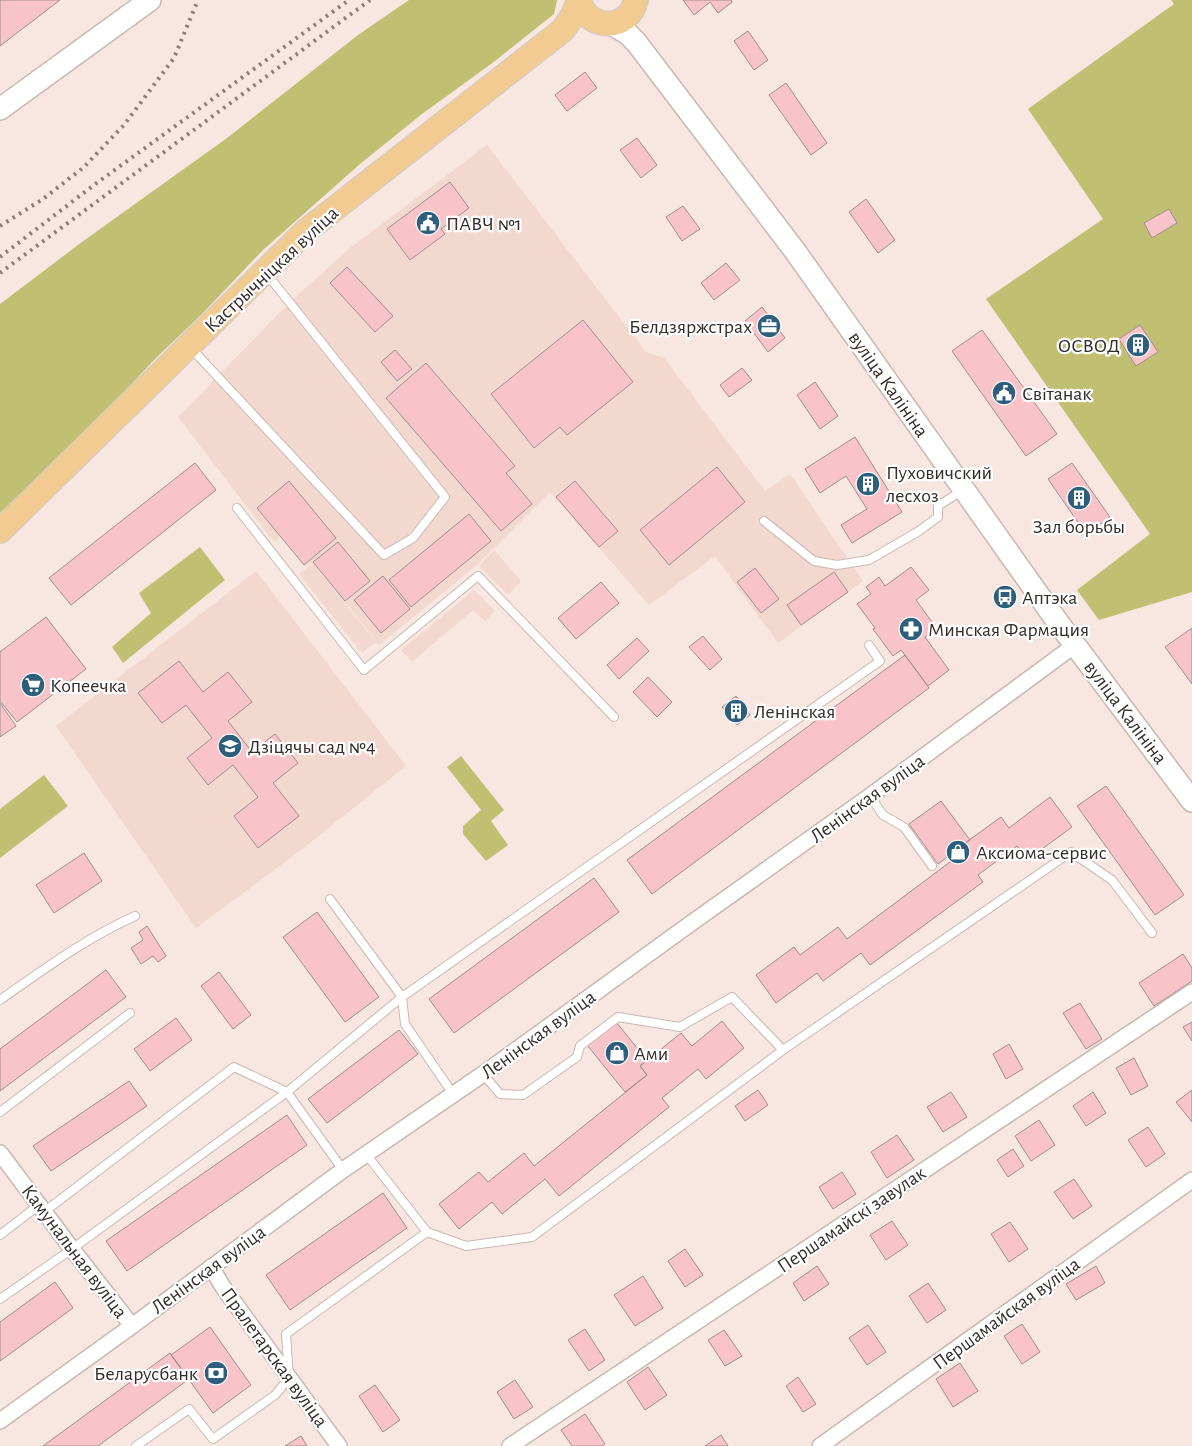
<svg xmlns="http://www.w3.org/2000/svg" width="1192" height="1446" viewBox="0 0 1192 1446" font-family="'Alegreya Sans',sans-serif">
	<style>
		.built { fill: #f2d8cf }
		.green { fill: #c1bf72 }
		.building { fill: #f9c3ca; stroke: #9f8d8f }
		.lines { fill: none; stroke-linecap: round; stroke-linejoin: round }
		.lane-casing { stroke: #c9b8b1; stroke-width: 10 }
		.street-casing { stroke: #c9b8b1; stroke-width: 18 }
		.secondary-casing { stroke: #c9b8b1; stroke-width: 24 }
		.primary-casing { stroke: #cecccc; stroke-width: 26 }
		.lane { stroke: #fff; stroke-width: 8 }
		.street { stroke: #fff; stroke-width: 15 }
		.secondary { stroke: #fff; stroke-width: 21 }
		.primary { stroke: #f1cb91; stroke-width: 24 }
		.rail { stroke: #8a7e7b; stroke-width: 4; stroke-dasharray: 2.5 5; stroke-linecap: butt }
		.labels { text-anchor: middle; stroke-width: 4.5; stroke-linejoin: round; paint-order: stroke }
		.poi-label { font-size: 20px; fill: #332c2a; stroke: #fff; text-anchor: start }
		.street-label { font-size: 20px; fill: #332c2a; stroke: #fff }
	</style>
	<rect width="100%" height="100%" fill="#f8e6e0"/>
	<path class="built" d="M487 145 646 352 664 358 765 491 790 474 863 581 778 643 715 556 649 605 550 492 477 565 379 645 314 562 304 565 281 536 274 542 178 417 290 302 350 248Z
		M494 550 521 581 508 595 479 566Z
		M313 563 376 642 362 653 299 574Z
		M256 571 406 766 305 847 196 928 56 726Z
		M474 590 495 611 485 621 473 610 412 662 401 650Z"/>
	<path class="green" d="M409 0H557L554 14 491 64 422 114 360 164 263 250 202 314 155 359 90 428 0 514V304L82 242 227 138 358 35Z
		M1171 0H1192V592L1099 620 1077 590 1150 534 986 299 1103 219 1028 109 1174 4Z
		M200 547 225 580 123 663 112 647 151 613 139 593Z
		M461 756 504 810 491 821 508 845 486 861 463 834V826L481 810 447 767Z
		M44 775 68 806 0 858V809Z"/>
	<path class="building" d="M0 0H60L0 46Z
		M683 0H731L732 2 718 13 710 2 694 15Z
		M748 31 768 60 754 70 734 41Z
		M585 72 597 88 567 111 555 95Z
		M786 83 827 143 811 155 769 95Z
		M637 138 657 165 641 178 620 150Z
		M450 182 469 208 441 229 445 234 410 260 387 229Z
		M866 199 895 240 878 253 849 212Z
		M683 206 700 229 682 241 666 217Z
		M1169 209 1177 223 1152 238 1144 223Z
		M726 263 740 280 714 300 701 283Z
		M347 267 393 316 375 332 330 283Z
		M762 307 785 338 768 352 745 321Z
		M583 320 633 382 567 435 560 427 534 448 491 394Z
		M1140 325 1158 352 1136 366 1119 339Z
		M982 330 1057 434 1026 456 952 351Z
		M395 350 412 369 397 381 381 362Z
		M426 363 515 466 506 473 532 504 501 531 386 398Z
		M742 368 752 380 729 397 720 385Z
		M815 382 838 416 820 429 797 395Z
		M855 437 902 512 852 543 841 525 867 509 846 476 820 493 805 469Z
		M195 463 216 490 71 605 49 578Z
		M1072 463 1110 517 1086 534 1048 479Z
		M717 467 745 502 669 565 640 530Z
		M289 481 336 538 304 565 257 508Z
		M575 481 618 531 599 547 556 497Z
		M469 514 491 541 411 607 389 580Z
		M338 542 370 581 345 601 313 562Z
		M911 567 929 590 916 600 937 629 925 637 949 670 928 686 901 650 893 656 873 629 875 628 857 604 871 594 866 587 879 577 885 586Z
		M755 568 779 599 761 613 737 582Z
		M834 572 848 592 801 625 787 605Z
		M383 576 410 609 381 633 354 600Z
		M601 582 619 603 576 639 558 618Z
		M46 617 86 669 17 722 0 701V652Z
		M1192 628V684L1165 647Z
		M703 636 722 659 710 670 689 647Z
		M637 638 649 651 619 679 607 665Z
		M905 655 929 688 652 894 627 860Z
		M179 661 203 692 228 672 252 702 228 721 252 752 275 734 298 763 273 783 299 816 258 848 234 816 258 797 233 765 208 785 187 758 212 738 186 705 162 723 138 693Z
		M648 677 672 702 657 717 633 692Z
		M736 696 750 715 737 725 722 707Z
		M0 703 16 726 0 737Z
		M1106 786 1184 895 1155 915 1077 806Z
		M1050 797 1072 827 1027 860 1017 846 978 875 983 882 870 965 861 953 823 981 817 973 776 1003 756 975 794 947 800 955 838 927 847 939 958 856 954 851 1001 817 1009 828Z
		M941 801 970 840 938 864 909 824Z
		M84 853 102 881 54 913 36 885Z
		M594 878 619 912 454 1033 429 999Z
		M317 912 379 997 345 1022 283 937Z
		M147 926 166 956 158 962 153 956 141 964 131 948 143 940 139 932Z
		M1183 954 1192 968V981L1154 1006 1139 983Z
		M106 970 126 997 0 1091V1049Z
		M219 972 251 1015 233 1029 201 986Z
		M1080 1003 1102 1039 1086 1049 1063 1013Z
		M176 1018 192 1040 150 1071 134 1049Z
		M722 1021 744 1048 706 1079 698 1069 662 1098 669 1107 559 1196 545 1179 502 1214 492 1202 459 1229 439 1204 479 1172 488 1182 524 1153 534 1166 647 1075 640 1066 681 1033 692 1046Z
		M616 1022 647 1060 640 1066 647 1075 625 1092 587 1045Z
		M1192 1022V1041L1183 1027Z
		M399 1030 418 1054 327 1123 308 1099Z
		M1009 1044 1023 1069 1006 1079 993 1054Z
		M1134 1058 1148 1086 1131 1095 1116 1068Z
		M129 1081 147 1106 51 1171 33 1146Z
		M758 1090 768 1105 745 1121 735 1106Z
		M1192 1090V1122L1176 1102Z
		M951 1092 967 1117 943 1132 927 1107Z
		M1093 1092 1106 1113 1086 1126 1073 1106Z
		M287 1115 307 1145 127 1271 106 1241Z
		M1039 1120 1055 1145 1031 1161 1015 1136Z
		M1148 1127 1165 1154 1146 1167 1128 1140Z
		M897 1135 914 1160 887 1178 871 1152Z
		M1013 1149 1024 1166 1008 1177 997 1160Z
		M842 1172 856 1194 833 1209 819 1187Z
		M1074 1179 1092 1206 1073 1219 1054 1192Z
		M383 1193 407 1228 290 1310 266 1275Z
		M892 1221 908 1245 886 1260 870 1235Z
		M1010 1222 1028 1249 1009 1262 991 1234Z
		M685 1249 703 1275 685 1287 668 1261Z
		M817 1266 829 1284 804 1301 793 1283Z
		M1096 1266 1105 1283 1076 1300 1066 1284Z
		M643 1276 663 1308 635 1326 614 1295Z
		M55 1282 73 1308 0 1361V1322Z
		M928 1283 946 1310 927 1323 909 1296Z
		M1022 1324 1040 1352 1022 1364 1004 1336Z
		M868 1325 886 1352 867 1365 849 1338Z
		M210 1327 251 1385 213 1413 171 1355Z
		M585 1329 605 1360 589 1371 568 1340Z
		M724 1330 742 1356 725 1366 708 1340Z
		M170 1353 189 1379 98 1446H43Z
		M960 1363 978 1391 953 1407 936 1379Z
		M648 1367 667 1395 645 1410 627 1382Z
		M798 1377 816 1404 803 1412 786 1386Z
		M515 1380 533 1407 514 1419 497 1392Z
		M375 1385 400 1420 383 1432 359 1396Z
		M585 1414 605 1444 602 1446H572L561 1430Z
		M721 1435 728 1446H705Z
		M301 1436 307 1446H285Z"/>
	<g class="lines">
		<g class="lane-casing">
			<path id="lane" d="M190 347 384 555 413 538 445 497 266 273
				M237 508 364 670 478 576 614 717
				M764 521 814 561 837 565 869 560 919 531 938 517V506L963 490
				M870 796 883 815 904 827 932 866
				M0 1000C43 970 86 938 135 916
				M483 1074 500 1094 523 1095 577 1057 580 1046 618 1017 680 1027 732 997 783 1050
				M453 1094 405 1024 402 997 880 661 869 645
				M0 1112 130 1013
				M366 1154 427 1232
				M44 1212 234 1067 287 1092 343 1170
				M0 1235 39 1205
				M0 1299 72 1249 287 1092 402 997 330 899
				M136 1446 189 1409 213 1439 275 1395 289 1378 286 1334 427 1232 466 1246 532 1237 783 1050 1071 852 1112 880 1152 933"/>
		</g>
		<g class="street-casing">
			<path id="street" d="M0 1153 72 1249 132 1326
				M211 1267 223 1287 339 1446
				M0 1421 132 1326 343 1170 483 1074 690 924 870 796 1075 645
				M510 1446 1192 992
				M820 1446 1192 1180"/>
		</g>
		<g class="secondary-casing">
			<path id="secondary" d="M611 24 628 34 636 42 795 251 1057 621 1192 801
				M0 109 150 0"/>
		</g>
		<g class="primary-casing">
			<path id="primary" d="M579 0C587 31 629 32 636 0
				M0 531 306 231 563 30 573 15 579 0"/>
		</g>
		<use href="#lane" class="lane"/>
		<use href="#street" class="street"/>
		<use href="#secondary" class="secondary"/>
		<use href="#primary" class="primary"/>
		<path class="rail" d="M0 226 43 199 84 167 124 125 174 58 198 0
			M0 257 94 185 349 0
			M0 273 370 0"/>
	</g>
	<defs>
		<g id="civic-disc" transform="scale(1.25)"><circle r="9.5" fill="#2d5e7c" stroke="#fff"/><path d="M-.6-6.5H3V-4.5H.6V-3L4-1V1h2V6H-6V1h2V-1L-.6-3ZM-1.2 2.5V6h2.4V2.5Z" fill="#fff"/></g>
		<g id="office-disc" transform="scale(1.25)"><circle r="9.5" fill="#2d5e7c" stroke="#fff"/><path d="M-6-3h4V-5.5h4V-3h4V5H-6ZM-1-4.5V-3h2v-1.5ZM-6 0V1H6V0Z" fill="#fff"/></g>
		<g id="building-disc" transform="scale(1.25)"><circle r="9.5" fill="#2d5e7c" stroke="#fff"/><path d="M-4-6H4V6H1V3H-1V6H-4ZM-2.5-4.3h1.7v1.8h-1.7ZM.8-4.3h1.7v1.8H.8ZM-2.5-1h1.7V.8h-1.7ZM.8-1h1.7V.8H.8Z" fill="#fff"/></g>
		<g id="bus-disc" transform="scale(1.25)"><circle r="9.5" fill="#2d5e7c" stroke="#fff"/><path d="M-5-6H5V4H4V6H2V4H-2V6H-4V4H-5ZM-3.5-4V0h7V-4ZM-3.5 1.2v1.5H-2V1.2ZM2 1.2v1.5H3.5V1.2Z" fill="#fff"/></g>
		<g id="pharmacy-disc" transform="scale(1.25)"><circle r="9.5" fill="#2d5e7c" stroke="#fff"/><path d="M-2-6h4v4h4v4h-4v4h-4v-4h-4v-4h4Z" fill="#fff"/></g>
		<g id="supermarket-disc" transform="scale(1.25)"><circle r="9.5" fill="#2d5e7c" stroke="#fff"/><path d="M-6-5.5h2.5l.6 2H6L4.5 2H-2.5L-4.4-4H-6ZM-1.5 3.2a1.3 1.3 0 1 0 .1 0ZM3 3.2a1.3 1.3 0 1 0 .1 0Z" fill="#fff"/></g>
		<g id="school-disc" transform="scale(1.25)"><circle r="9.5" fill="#2d5e7c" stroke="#fff"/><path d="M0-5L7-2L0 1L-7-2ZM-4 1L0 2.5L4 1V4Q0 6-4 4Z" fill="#fff"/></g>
		<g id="shop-disc" transform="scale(1.25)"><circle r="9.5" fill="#2d5e7c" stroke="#fff"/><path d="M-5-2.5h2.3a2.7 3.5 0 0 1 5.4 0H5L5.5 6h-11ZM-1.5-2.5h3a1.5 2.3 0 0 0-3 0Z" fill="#fff"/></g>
		<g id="bank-disc" transform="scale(1.25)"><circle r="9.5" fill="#2d5e7c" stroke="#fff"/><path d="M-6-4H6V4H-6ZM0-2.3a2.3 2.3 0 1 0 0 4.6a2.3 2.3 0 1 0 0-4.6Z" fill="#fff"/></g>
	</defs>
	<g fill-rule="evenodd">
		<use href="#civic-disc" x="428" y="223"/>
		<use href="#office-disc" x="769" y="326"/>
		<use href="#building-disc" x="1138" y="345"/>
		<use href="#civic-disc" x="1004" y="393"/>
		<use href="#building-disc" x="868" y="484"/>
		<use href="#building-disc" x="1079" y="498"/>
		<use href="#bus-disc" x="1005" y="597"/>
		<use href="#pharmacy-disc" x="911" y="629"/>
		<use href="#supermarket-disc" x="33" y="685"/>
		<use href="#building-disc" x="736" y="711"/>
		<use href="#school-disc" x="230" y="746"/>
		<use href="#shop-disc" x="958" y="852"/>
		<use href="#shop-disc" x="617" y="1053"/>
		<use href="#bank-disc" x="216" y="1373"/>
	</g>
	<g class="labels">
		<g class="poi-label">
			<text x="446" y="230">ПАВЧ №1</text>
			<text x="752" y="333" text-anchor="end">Белдзяржстрах</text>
			<text x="1120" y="352" text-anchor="end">ОСВОД</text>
			<text x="1022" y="400">Світанак</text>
			<text x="886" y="479">Пуховичский<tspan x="886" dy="23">лесхоз</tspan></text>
			<text x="1079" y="533" text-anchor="middle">Зал борьбы</text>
			<text x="1022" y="604">Аптэка</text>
			<text x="928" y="636">Минская Фармация</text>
			<text x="50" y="692">Копеечка</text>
			<text x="754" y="718">Ленінская</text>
			<text x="248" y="753">Дзіцячы сад №4</text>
			<text x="976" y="859">Аксиома-сервис</text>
			<text x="634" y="1060">Ами</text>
			<text x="198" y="1380" text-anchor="end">Беларусбанк</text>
		</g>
		<g class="street-label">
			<text transform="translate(271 269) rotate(-43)" y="7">Кастрычніцкая вуліца</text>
			<text transform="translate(889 384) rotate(55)" y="7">вуліца Калініна</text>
			<text transform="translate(1126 712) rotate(53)" y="7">вуліца Калініна</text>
			<text transform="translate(867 798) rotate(-36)" y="7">Ленінская вуліца</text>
			<text transform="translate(538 1034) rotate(-36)" y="7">Ленінская вуліца</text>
			<text transform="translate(851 1219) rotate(-34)" y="7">Першамайскі завулак</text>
			<text transform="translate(75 1251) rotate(53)" y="7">Камунальная вуліца</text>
			<text transform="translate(208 1269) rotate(-36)" y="7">Ленінская вуліца</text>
			<text transform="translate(1006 1313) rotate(-36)" y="7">Першамайская вуліца</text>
			<text transform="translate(275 1357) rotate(54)" y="7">Пралетарская вуліца</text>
		</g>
	</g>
</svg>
